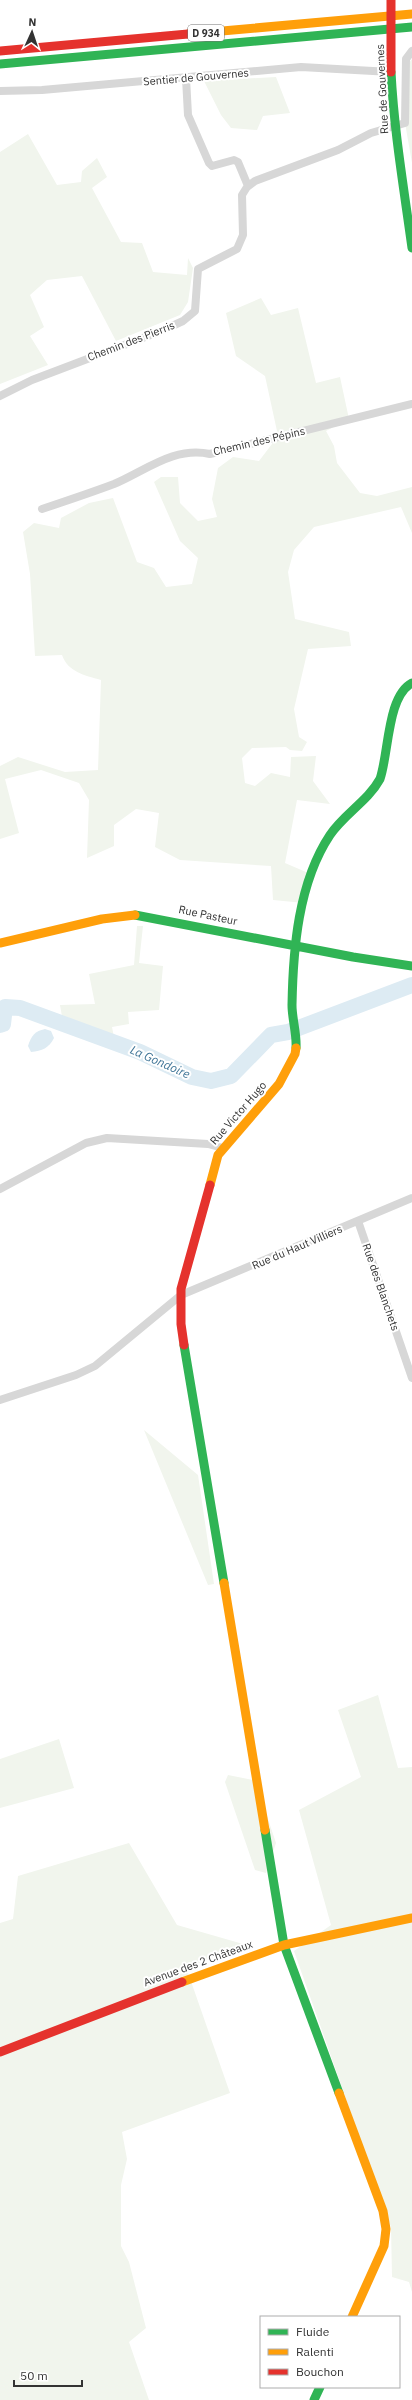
<svg xmlns="http://www.w3.org/2000/svg" width="412" height="2400" viewBox="0 0 412 2400" font-family="'IBM Plex Sans',sans-serif">
	<style>
		.green { fill: #f1f5ed }
		.water { fill: #ddebf3 }
		.lines { fill: none; stroke-linecap: round; stroke-linejoin: round }
		.river { stroke: #ddebf3; stroke-width: 16 }
		.street { stroke: #d7d7d7; stroke-width: 8 }
		.fast { stroke: #30b455; stroke-width: 9 }
		.slow { stroke: #ff9f0a; stroke-width: 9 }
		.jam { stroke: #e5322d; stroke-width: 9 }
		.jam-bridge { stroke: #e5322d; stroke-width: 9 }
		.labels { text-anchor: middle; stroke-width: 4; stroke-linejoin: round; paint-order: stroke }
		.shield { fill: #fff; stroke: #707070; stroke-width: 1 }
		.shield-label { font-size: 10px; font-weight: bold; fill: #333 }
		.street-label { font-size: 11px; fill: #333; stroke: #fff }
		.water-label { font-size: 12px; font-style: italic; fill: #3f7597; stroke: #fff }
	</style>
	<rect width="100%" height="100%" fill="#fff"/>
	<path class="green" d="M412 59V163L405 123 406 67Z
		M276 77 290 113 263 116 257 130 231 128 221 115 204 81Z
		M28 134 57 185 81 182 82 171 97 158 107 177 92 188 121 242 142 243 153 272 187 275 188 258 193 268 188 302 180 315 116 341 82 276 47 280 30 295 44 327 30 336 48 365 0 384V152Z
		M261 298 271 315 298 308 316 383 340 377 349 419 326 431 334 446 337 463 360 493 377 496 412 487V533L401 507 314 527 294 550 288 572 295 619 349 632 351 646 308 649 294 709 299 737 307 742 302 751 290 750 286 747 252 748 242 758 245 783 255 786 271 773 290 777 291 757 316 756 313 781 330 804 297 800 285 863 313 875 304 903 273 900 271 866 180 860 155 847 159 813 136 809 114 825V846L87 858 89 800 79 783 41 770 5 779 19 833 0 839V766L18 757 65 772 98 770 101 680C84 675 68 672 62 655L35 656 30 574 23 532 34 523 59 528 61 518 89 503 113 498 137 562 154 568 166 587 192 584 198 558 180 541 154 482 161 477H178L180 503 198 521 217 517 212 499 218 468 233 457 259 461 272 444 277 431 265 376 236 356 226 313Z
		M137 926H143L139 963 163 966 159 1010 128 1012 129 1024 112 1027 115 1042 63 1022 60 1005 95 1004 89 974 134 965Z
		M144 1430 198 1475 214 1584 208 1585Z
		M378 1695 398 1768 412 1767V2292L409 2282 392 2277 391 2227 294 1951 331 1925 299 1810 361 1777 338 1710Z
		M59 1739 74 1788 0 1808V1759Z
		M228 1775 253 1780 261 1798 276 1843 266 1873 255 1870 225 1782Z
		M129 1843 177 1925 250 1946 186 1967 230 2093 122 2132 127 2159 121 2185V2246L129 2262 146 2328 129 2342 149 2400H0V1923L13 1919 18 1876Z"/>
	<path class="water" d="M45 1029 51 1031 54 1038C49 1048 42 1051 31 1052L28 1046C31 1036 35 1031 45 1029Z"/>
	<g class="lines">
		<path class="river" d="M0 1025 3 1024 5 1007 20 1008 140 1052 192 1077 211 1081 231 1076 271 1035 288 1032 412 985"/>
		<path class="street" d="M186 78 188 115 209 163 212 166 234 160 238 162 248 186
			M0 91 42 90 301 67 391 72
			M0 396 32 380 161 331 183 321 195 311 198 269 237 249 243 235 242 195 247 187 255 181 338 150 371 133 405 123 406 59 412 51
			M42 509C66 501 90 493 114 484 145 471 174 446 210 454L412 404
			M0 1189 86 1143 107 1138 208 1144 223 1148
			M358 1221 412 1378
			M0 1400 76 1375 95 1366 181 1295 412 1198"/>
		<path class="fast" d="M0 64 412 27
			M391 72C394 131 404 189 412 248
			M135 915 353 957 412 966
			M296 1048C297 1034 292 1019 292 1005 293 950 298 883 330 835 344 814 368 801 380 779 389 753 387 696 412 683
			M184 1345 224 1583
			M265 1830 284 1945 339 2093
			M314 2400 320 2387"/>
		<path class="slow" d="M188 34 412 14
			M0 943 102 919 135 915
			M210 1185 218 1155 279 1084 295 1054 296 1048
			M224 1583 265 1830
			M182 1982 284 1945 412 1918
			M339 2093 383 2211 386 2229 384 2246 352 2317"/>
		<path class="jam" d="M0 51 188 34
			M184 1345 181 1324V1289L210 1185
			M0 2052 182 1982"/>
		<path class="jam-bridge" d="M391 0V72"/>
	</g>
	<g class="labels">
		<rect class="shield" x="188" y="25" width="36" height="16" rx="3"/>
		<g class="shield-label">
			<text x="206" y="37">D 934</text>
		</g>
		<g class="street-label">
			<text transform="translate(196 77) rotate(-5)" y="4">Sentier de Gouvernes</text>
			<text transform="translate(382 89) rotate(-93)" y="4">Rue de Gouvernes</text>
			<text transform="translate(131 341) rotate(-21)" y="4">Chemin des Pierris</text>
			<text transform="translate(259 441) rotate(-13)" y="4">Chemin des Pépins</text>
			<text transform="translate(208 915) rotate(12)" y="4">Rue Pasteur</text>
			<text transform="translate(238 1113) rotate(-49)" y="4">Rue Victor Hugo</text>
			<text transform="translate(297 1247) rotate(-23)" y="4">Rue du Haut Villiers</text>
			<text transform="translate(381 1287) rotate(71)" y="4">Rue des Blanchets</text>
			<text transform="translate(198 1963) rotate(-20)" y="4">Avenue des 2 Châteaux</text>
		</g>
		<g class="water-label">
			<text transform="translate(160 1062) rotate(24)" y="4">La Gondoire</text>
		</g>
	</g>
	<rect x="260" y="2316" width="140" height="72" fill="#ffffff" stroke="#adadad"/>
	<rect x="268" y="2329" width="20" height="6" fill="#30b455" stroke="#adadad"/>
	<text x="296" y="2336" font-size="12" fill="#333333">Fluide</text>
	<rect x="268" y="2349" width="20" height="6" fill="#ff9f0a" stroke="#adadad"/>
	<text x="296" y="2356" font-size="12" fill="#333333">Ralenti</text>
	<rect x="268" y="2369" width="20" height="6" fill="#e5322d" stroke="#adadad"/>
	<text x="296" y="2376" font-size="12" fill="#333333">Bouchon</text>
	<g transform="translate(32 32) rotate(3)" stroke="#ffffff" stroke-width="3" paint-order="stroke">
	<path d="M0-3L7 15L0 10L-7 15Z" fill="#333333"/>
	<text y="-6" font-size="11" font-weight="bold" text-anchor="middle" fill="#333333">N</text>
	</g>
	<path d="M14 2380v6h68v-6" fill="none" stroke="#333333" stroke-width="2"/>
	<text x="20" y="2380" font-size="12" fill="#333333" stroke="#ffffff" stroke-width="3" paint-order="stroke">50 m</text>
</svg>
